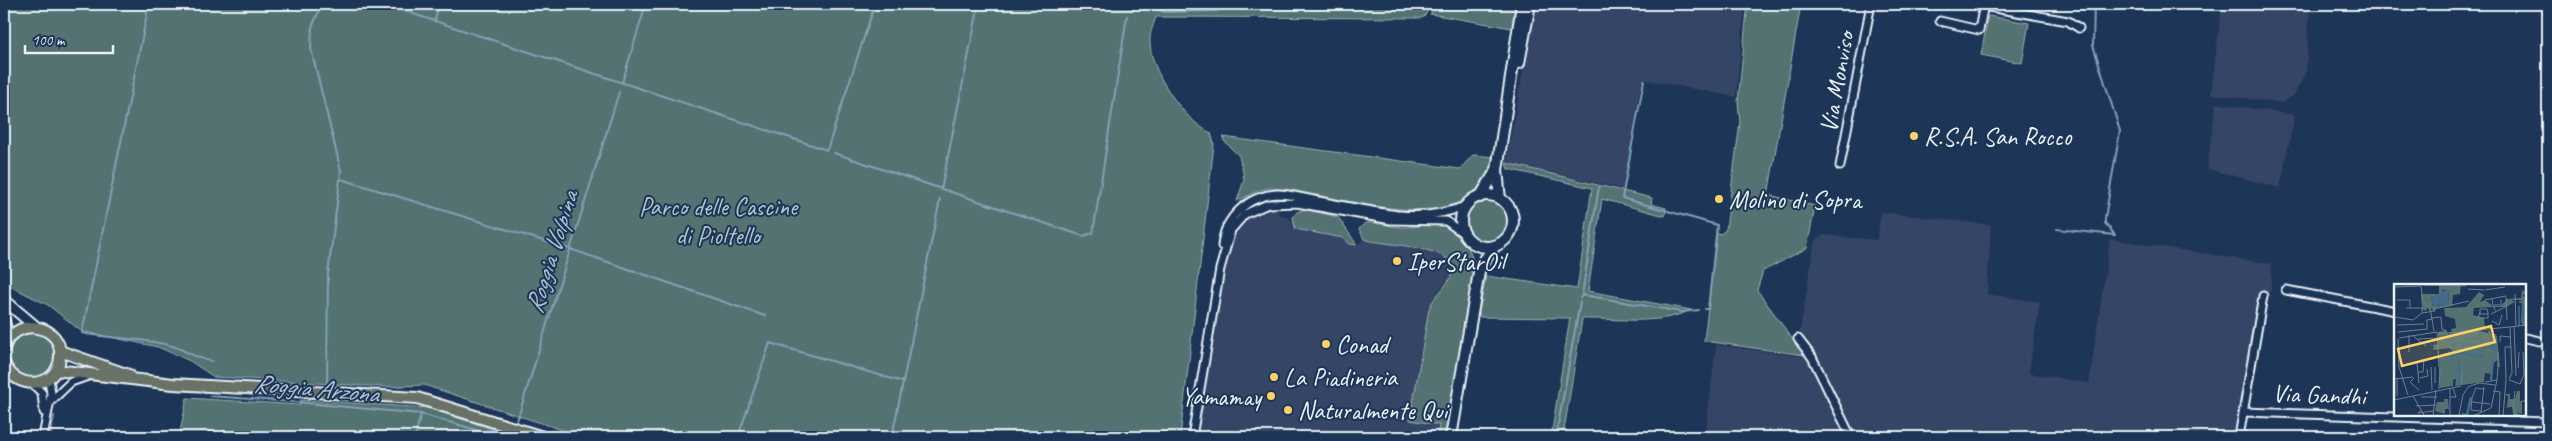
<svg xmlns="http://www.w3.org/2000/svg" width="2552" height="441" viewBox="0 0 2552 441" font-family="Caveat,sans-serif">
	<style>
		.built { fill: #344466 }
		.green { fill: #537271; stroke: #9eb2b4 }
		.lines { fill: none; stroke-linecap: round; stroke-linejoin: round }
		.stream { stroke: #84a1b6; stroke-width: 2 }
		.street-casing { stroke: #e8f1f8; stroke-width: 11 }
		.secondary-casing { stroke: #e8f1f8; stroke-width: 14 }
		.primary-casing { stroke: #e8f1f8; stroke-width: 14 }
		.street { stroke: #1d3557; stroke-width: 7 }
		.secondary { stroke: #1d3557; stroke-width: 10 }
		.primary { stroke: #687266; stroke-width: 10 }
		.poi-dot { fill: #ffd166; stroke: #1d3557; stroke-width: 2 }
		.labels { text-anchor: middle; stroke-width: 4; stroke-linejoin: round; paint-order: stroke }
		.street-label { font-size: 25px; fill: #e8f1f8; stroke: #1d3557 }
		.poi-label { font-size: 25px; fill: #e8f1f8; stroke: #1d3557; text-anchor: start }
		.park-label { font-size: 25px; fill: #b4c5c9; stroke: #1d3557 }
		.water-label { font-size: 26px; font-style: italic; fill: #aec2d2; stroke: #1d3557 }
		.inset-river { fill: none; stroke: #426c8a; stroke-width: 2.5 }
		.inset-road { fill: none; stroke: #6e8097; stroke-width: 1 }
		.view { fill: #ffd166; fill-opacity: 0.15; stroke: #ffd166; stroke-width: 2.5 }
		.inset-edge { fill: none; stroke: #e8f1f8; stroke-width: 2.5 }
	</style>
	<rect width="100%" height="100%" fill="#1d3557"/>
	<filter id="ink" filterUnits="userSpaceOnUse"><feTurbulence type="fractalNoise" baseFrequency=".02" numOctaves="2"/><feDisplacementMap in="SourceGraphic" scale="10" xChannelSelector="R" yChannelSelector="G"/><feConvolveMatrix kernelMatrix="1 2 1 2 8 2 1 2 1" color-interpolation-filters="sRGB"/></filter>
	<g filter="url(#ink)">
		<path class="built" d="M1535 4H1745L1736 97 1642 79 1623 189 1506 163Z
			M2222 4H2310L2306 73 2294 95 2282 103 2211 94Z
			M2216 103 2295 115 2280 188 2207 169Z
			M1276 206 1279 214 1292 220 1293 228 1297 230 1343 238 1351 244 1357 245 1364 239 1437 252 1449 258 1454 268 1452 275 1439 290 1429 309 1410 419 1439 425 1437 437H1197L1200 424 1198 418 1220 293 1222 291 1233 232 1245 217Z
			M1881 212 1991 225 1987 294 2040 302 2029 373 2089 383 2110 239 2272 264 2271 290 2259 300 2257 310 2236 437H1705L1716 345 1814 358 1799 337 1815 240 1823 235 1877 240Z"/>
		<path class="green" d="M4 4H1432L1424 17 1420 18 1156 17C1154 23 1150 32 1150 39 1148 69 1184 121 1211 133L1214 144 1180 437H584L424 385 384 387 214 377 190 361 158 347 81 331 48 305 4 283Z
			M1438 4H1515L1512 28 1430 14Z
			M1750 4H1801L1768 195 1815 206 1807 248 1763 271 1757 290 1804 355 1704 341 1717 233 1721 234 1726 229 1740 122 1738 102 1747 11Z
			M1988 16 2029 23 2022 63 1981 55Z
			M1223 137 1460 169 1473 155 1495 157C1473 251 1335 191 1271 188L1260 190 1237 201 1244 180 1243 173 1239 156 1224 141Z
			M1506 163 1652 198 1651 204 1666 208 1665 216 1602 199 1588 291 1691 310C1658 326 1617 318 1582 319L1563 437H1551L1570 318 1480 317 1479 313 1486 276 1577 289 1592 188 1508 169Z
			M1464 222a23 23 0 1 1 46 0a23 23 0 1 1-46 0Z
			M1305 209 1338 217 1357 245 1350 244 1343 238 1295 229 1293 217 1297 212Z
			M1365 223C1380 222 1394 228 1408 227 1418 227 1429 223 1439 223 1461 225 1475 254 1474 273L1445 437H1437L1439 425 1410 420 1429 309C1434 295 1447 287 1452 274 1462 245 1382 246 1364 239L1359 229Z
			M9 355a23 23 0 1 1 46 0a23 23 0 1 1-46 0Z
			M187 398 299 405 301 400 429 408 515 437H179Z"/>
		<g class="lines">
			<path class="stream" d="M149 4 82 333C110 339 140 338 168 345 184 348 197 360 212 361
				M322 4 312 27 311 49 341 171 328 274 327 386 398 392
				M383 4 827 150
				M1112 4 1128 6
				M2094 4 2093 45 2120 131 2105 218V223L2115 235
				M1128 7H1153L1164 12 1217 11 1218 4
				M435 21 438 4
				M1644 80 1622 198 1717 225 1708 309H1705
				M622 83 646 4
				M827 150 875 4
				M834 153 1083 236 1093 233 1127 16
				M341 179 570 249 765 316
				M941 190 979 4
				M2057 229 2115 235
				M1582 295 1599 186
				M1580 298 1583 295 1682 312 1699 310
				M420 394 561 437
				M209 396 296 402 421 414
				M517 421 619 92
				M50 437 54 416
				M415 437 421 414 501 437
				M511 437 512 433
				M738 437 770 343 903 382
				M892 437 940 199
				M1556 437 1580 302"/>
			<g class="street-casing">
				<path id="street" d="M1983 6 2068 21 2079 28
					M1940 21 1979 30 1984 4
					M1840 166 1871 4
					M1222 246C1224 217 1249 195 1278 194 1290 194 1302 198 1313 200 1342 205 1371 212 1400 215 1424 217 1446 214 1468 205
					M2286 290 2396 311
					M2526 338 2548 343
					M1798 339 1812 357 1851 437
					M33 384 42 393 44 412
					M50 402 71 382 88 376
					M2244 412 2548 422
					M43 437 51 395 49 377
					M1192 437 1220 269 1231 230 1245 214 1268 204 1297 203 1391 220 1446 221 1464 234
					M2239 437 2263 296"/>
			</g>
			<g class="secondary-casing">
				<path id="secondary" d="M1519 63 1530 4
					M1461 221a26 26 0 1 1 52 0a26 26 0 1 1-52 0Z
					M1480 197 1496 171
					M1500 199 1497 170 1522 4
					M4 300 36 327
					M4 321 8 338
					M1451 437 1480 266 1495 246"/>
			</g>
			<g class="primary-casing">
				<path id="primary" d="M4 348C14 316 63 323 60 357 58 390 13 391 4 362
					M60 351 129 375
					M56 370 173 384 417 398 543 437"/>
			</g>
			<use href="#street" class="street"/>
			<use href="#secondary" class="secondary"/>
			<use href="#primary" class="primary"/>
		</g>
	</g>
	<g class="poi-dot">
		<circle cx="1914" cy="136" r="5"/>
		<circle cx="1719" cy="199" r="5"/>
		<circle cx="1397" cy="261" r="5"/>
		<circle cx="1326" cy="344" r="5"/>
		<circle cx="1274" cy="377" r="5"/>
		<circle cx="1271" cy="396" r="5"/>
		<circle cx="1288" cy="410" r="5"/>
	</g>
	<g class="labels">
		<g class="street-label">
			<text transform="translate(1836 82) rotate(-80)" y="9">Via Monviso</text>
			<text transform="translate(2319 394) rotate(2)" y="9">Via Gandhi</text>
		</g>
		<g class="poi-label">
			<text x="1924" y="145">R.S.A. San Rocco</text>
			<text x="1729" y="208">Molino di Sopra</text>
			<text x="1407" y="270">IperStarOil</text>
			<text x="1336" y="353">Conad</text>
			<text x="1284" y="386">La Piadineria</text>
			<text x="1261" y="405" text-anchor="end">Yamamay</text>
			<text x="1298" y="419">Naturalmente Qui</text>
		</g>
		<g class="park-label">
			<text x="718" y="215">Parco delle Cascine<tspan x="718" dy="29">di Pioltello</tspan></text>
		</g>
		<g class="water-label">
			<text transform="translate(551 252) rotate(-73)" y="9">Roggia Volpina</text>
			<text transform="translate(316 388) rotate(5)" y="9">Roggia Arzona</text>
		</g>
	</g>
	<g transform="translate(2394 284)">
		<rect width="132" height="132" fill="#1d3557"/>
		<path d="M67 1 66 10 59 11 58 22 42 24 41 28 36 23V28L34 24 31 27 28 25 27 10H45V2ZM49 6H54L55 21 39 22 37 13 46 11ZM128 6 132 8 129 12 132 14V41L128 42 130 27 129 20 124 18 128 16H117L121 18 112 23H101L102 29 99 23 80 24 79 31 90 34 91 45 86 47 103 52 106 83H103L104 76 98 80 97 90 91 89 90 98 61 102 62 95 59 96V102L46 104 45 71 59 67 55 64 39 66 40 62H36L40 61V54L41 61 44 60V48L52 46 54 50 58 48 57 45 62 44 61 35 51 32 50 24 72 23 85 8 90 11 86 18 91 16 99 22H107L113 15 127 14ZM123 107H126V117L131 116 132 107V120V117L128 118V130L122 128 128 132 119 131 118 123 110 124 113 123 114 112 110 110H116V115H121ZM50 115H54L55 125H51V130L41 127 43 118H50Z" fill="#537271" fill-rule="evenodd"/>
		<path d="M54 5 55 21 39 22 37 13Z" fill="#426c8a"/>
		<path class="inset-river" d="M128 39 129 20M85 47 89 65M95 47 98 65M101 50V67M70 54 87 55M89 62 69 60V69L89 73M60 67 59 60H69M65 76V101M58 77 56 69H67M97 96 99 75M68 130 73 131 77 113"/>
		<path class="inset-road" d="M29 1 72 2M27 2 29 19M0 3 27 2M74 5 90 6M91 6 111 3M121 10 122 42M112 13 113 36M98 15 99 21H107V16M3 16H16V23M91 16 112 12M31 19 36 23 40 47M125 22V42M12 24H28V29M86 28 84 34H94M94 30H86V25H93L94 29V34M97 30 113 22M1 33 19 36 28 29 40 27V25L75 17M37 34 47 33 48 45 53 47M98 37 105 41 108 31M3 41 30 40M115 43 133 41M120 43 122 92M71 47 116 43M4 48 33 45V36L38 35M43 48 45 83M44 50 72 47M15 51V68M18 51 32 62M5 54 43 48M4 55 5 83 14 111M24 55 43 54M106 58V52L116 53M129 68 130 91M23 79 25 99M37 83 38 106M41 83V99M104 83V68M124 84 125 68M24 88H29L30 75M20 94 16 98 25 106M26 94 34 92 33 85M0 95 19 93M115 95 118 89 116 44M112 96 111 63H117M115 96 126 100 130 91M91 98 103 96 104 83M67 101 68 86M56 104V132M45 105 46 83M99 107 106 108 105 132M121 107 119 123 123 132M3 112V94M19 112 30 131M27 113H43M56 113H62L59 104M0 116 67 102M78 118 96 120M22 122 42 121M97 124 103 96M27 126 24 129 39 127M87 127 77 126 78 114 82 104 90 105M87 128 90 103M65 131 69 111 74 103 85 99 101 101M39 132 42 106M79 132 97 124M109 132 112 96"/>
		<path class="view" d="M97 42 101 58 8 82 4 65Z"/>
		<rect width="132" height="132" class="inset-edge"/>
	</g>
	<rect width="2552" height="441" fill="none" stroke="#1d3557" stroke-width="20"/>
	<rect x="10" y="10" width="2532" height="421" fill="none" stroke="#e8f1f8" stroke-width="2" filter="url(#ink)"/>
	<path d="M25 45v8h88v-8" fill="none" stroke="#e8f1f8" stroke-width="2.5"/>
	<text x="32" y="45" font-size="15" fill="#e8f1f8" stroke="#1d3557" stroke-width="4" paint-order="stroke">100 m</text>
</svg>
